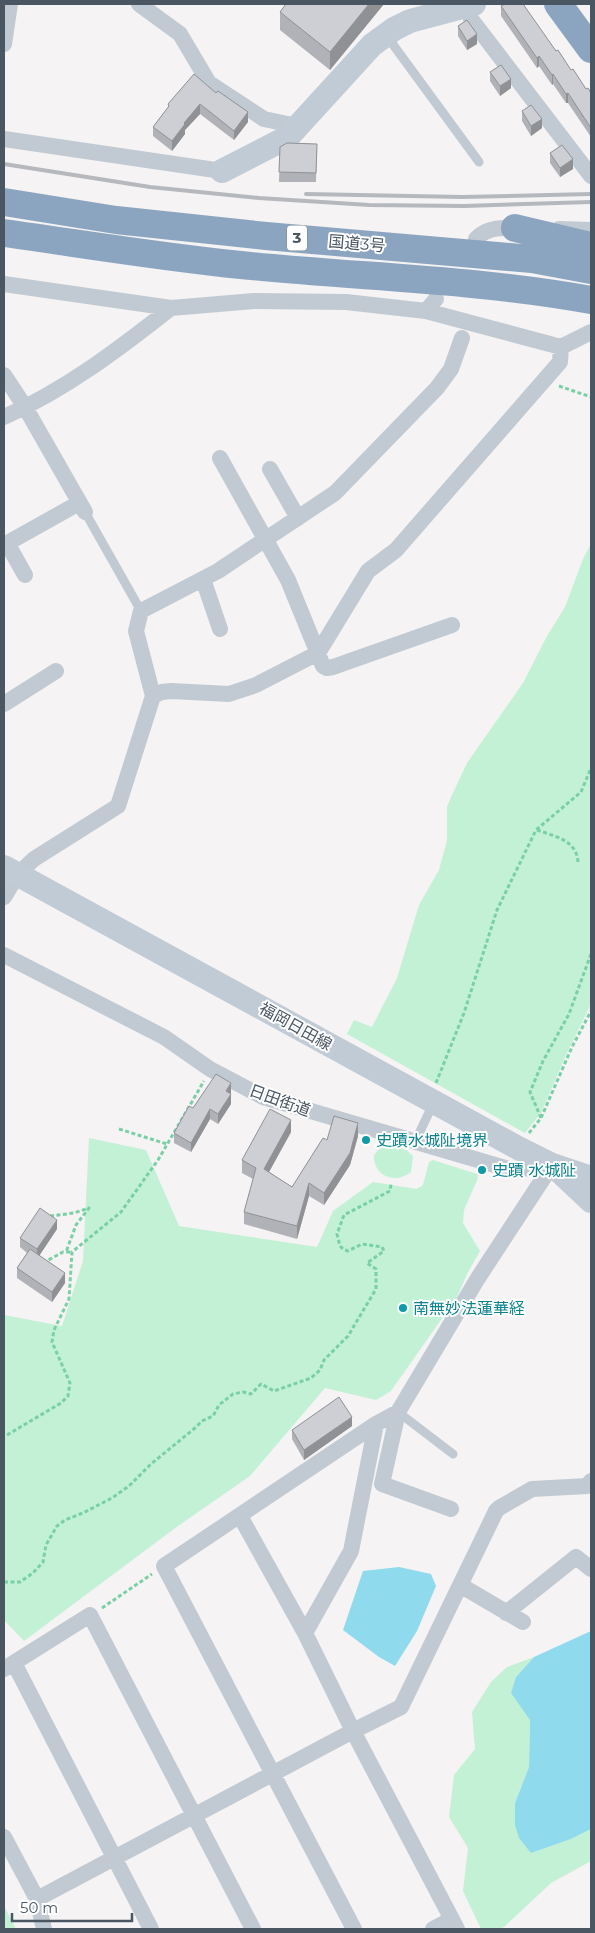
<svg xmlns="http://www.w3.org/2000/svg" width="595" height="1933" viewBox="0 0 595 1933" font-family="Montserrat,'Noto Sans JP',sans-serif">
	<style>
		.green { fill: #c3f1d5 }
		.water { fill: #90daee }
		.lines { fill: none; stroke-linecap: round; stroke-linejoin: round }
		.path { stroke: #7ad0a6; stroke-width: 3; stroke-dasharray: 4 2.5; stroke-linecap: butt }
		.lane { stroke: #c1cad2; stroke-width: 9 }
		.street { stroke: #c1cad2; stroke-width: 16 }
		.secondary { stroke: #c1cbd6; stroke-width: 24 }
		.highway { stroke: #8ba5c1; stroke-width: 28 }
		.rail { stroke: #b5b8bd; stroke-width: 4 }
		.wall { fill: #b0b2b7 }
		.shaded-wall { fill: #909195 }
		.building { fill: #cdcfd5; stroke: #909195 }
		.culture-dot { fill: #0f9aa8; stroke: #fff; stroke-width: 2 }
		.labels { text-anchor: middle; stroke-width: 4; stroke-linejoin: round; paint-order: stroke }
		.shield { fill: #fff; stroke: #808990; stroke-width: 1 }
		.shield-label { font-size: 15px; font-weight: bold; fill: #4a5661 }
		.street-label { font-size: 16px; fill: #4a5661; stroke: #fff }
		.culture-label { font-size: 16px; fill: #0d838f; stroke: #fff; text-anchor: start }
	</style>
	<rect width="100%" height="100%" fill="#f5f3f3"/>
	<path class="green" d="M591 544V1004L566 1055 541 1113 525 1133 347 1034 354 1020 372 1027 397 978 419 905 439 870 447 840V807L451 797 467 763 523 683 547 636 565 607 583 559Z
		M89 1138 146 1150 179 1226 317 1247 333 1211 373 1182 417 1189 423 1185 429 1162 433 1160 477 1174 478 1178 464 1210 463 1223 480 1251 467 1274 457 1297 391 1391 376 1400 325 1388 250 1476 178 1526 24 1641 4 1620V1315L62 1326 83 1261Z
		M386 1145 406 1150 413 1156 411 1172C395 1185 373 1176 374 1155L381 1147Z
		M534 1657 516 1677 530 1720 529 1767 515 1803 531 1853 571 1839 591 1829V1861L551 1883 504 1927 499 1929H481L463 1891 468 1848 449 1817 454 1775 475 1749 472 1712 491 1682 507 1667Z
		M4 1906 16 1929H4Z"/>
	<path class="water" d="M399 1567 431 1574 436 1586 417 1631 395 1666 379 1657 343 1630 363 1571Z
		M591 1631V1829L571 1839 531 1853 519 1838 515 1825V1803L529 1767 530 1720 511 1693 516 1677 534 1657Z"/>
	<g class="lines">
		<path class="path" d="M559 386 591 397
			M537 830C554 836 577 840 578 862
			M436 1083 464 1013 497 910 536 830 581 792 591 768
			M541 1118 530 1092 543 1061 569 1014 591 954
			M119 1129 167 1144
			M529 1133 541 1118 572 1047 591 1011
			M50 1216 74 1213 89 1208 76 1225 66 1252
			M43 1263 63 1252H72
			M7 1435 61 1403 68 1396 70 1383 52 1342 54 1330 69 1299 72 1252 121 1212 158 1160 204 1081
			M4 1582H20L33 1573 43 1562 46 1545 57 1526 65 1520 83 1513 112 1498 129 1486 151 1464 195 1428 202 1421 213 1416 219 1405 233 1394 243 1392 251 1394 261 1384 274 1391 311 1378 320 1370 324 1360 348 1336 376 1289V1269L367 1263 384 1251 382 1247 362 1244 348 1251 343 1249 340 1246 337 1234 344 1215 390 1191 391 1184
			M102 1608 152 1574"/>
		<path class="lane" d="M386 35 479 162
			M85 512 141 611
			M415 1142 433 1104
			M398 1412 453 1454"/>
		<path class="street" d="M139 4 180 34 209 83 264 119 297 126
			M466 6 471 19 591 176
			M4 44 10 4
			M4 139 222 171
			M559 229 591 230
			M476 239C489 225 507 228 524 229
			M4 284 171 308 254 301 346 302 426 311 561 347 591 332
			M426 311 436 299
			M4 375 25 407 85 512
			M4 417C65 390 119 349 171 308
			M220 458 288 580 323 666 327 668 333 667 452 625
			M270 469 298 518
			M7 543 25 575
			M4 545 79 503
			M203 579 220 629
			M153 696 136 631 141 611 218 571 335 493 437 388 451 369 462 338
			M4 704 56 671
			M4 897 18 874 34 859 118 806 153 696 162 692 171 691 229 694 256 685 318 653 368 571 396 550 560 362 561 347
			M4 955 164 1037 210 1069 263 1097 512 1170 552 1165
			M398 1412 382 1484 451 1509
			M240 1516 305 1633 353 1731 457 1929
			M460 1585 523 1622
			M506 1613 576 1557 591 1569
			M305 1633 351 1551 376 1424
			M14 1663 151 1929
			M4 1669 90 1615 253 1929
			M4 1837 37 1899 44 1929
			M37 1899 353 1731 401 1707 496 1511 499 1508 532 1489 587 1486 591 1481
			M354 1929 164 1566 376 1424 398 1412 478 1278 552 1165
			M433 1929 452 1919"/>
		<path class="secondary" d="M222 171 288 137 372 45 394 29 410 21 474 4
			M4 867 518 1148 552 1165 591 1178
			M558 1170 591 1201"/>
		<path class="highway" d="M558 4 591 49
			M4 202 116 220 266 236 532 259 591 270
			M515 228 591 246
			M4 233C83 244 161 257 241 265 357 277 476 279 591 300"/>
		<path class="rail" d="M4 164 150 187 259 198 369 205 464 206 591 202
			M306 194 462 197 591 194"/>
	</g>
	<path class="wall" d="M286 4H384L330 70 280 30V12Z
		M501 6 556 51 586 89 591 93V137L568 103H566L553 84 552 85 539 66 537 68 501 16Z
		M458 26 477 44 467 50 458 36Z
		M490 72 511 88 500 96 490 81Z
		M194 74 248 122 234 140 200 114 185 130V134L172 151 153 136V127L168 108V104Z
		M522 111 542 128 531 136 522 121Z
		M317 144 316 182H279L280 147Z
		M550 153 573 169 560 177 550 163Z
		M231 1093 230 1094 231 1104 218 1124 210 1119 191 1152 174 1143V1133L193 1108Z
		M291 1132 269 1172 292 1187 327 1140 358 1136 350 1165 324 1205 309 1196 297 1239 244 1224V1212L253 1179 242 1173V1160Z
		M57 1229 39 1256 65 1283 52 1302 17 1278V1268L27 1253 20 1247V1238Z
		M352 1426 304 1460 292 1439V1430Z"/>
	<path class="shaded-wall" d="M369 4H384L330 70V52Z
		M477 34V44L467 50V41Z
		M539 56V66L537 68V58Z
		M553 74V84L552 85V75Z
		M511 79V88L500 96V86Z
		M568 93V103H566V94Z
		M200 104V114L185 130V134L172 151V141L184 123Z
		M248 112V122L234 140V131Z
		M542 119V128L531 136V126Z
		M573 159V169L560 177V168Z
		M231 1083V1093L226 1101V1091Z
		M231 1094V1104L218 1124V1114Z
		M210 1109V1119L191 1152V1143Z
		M291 1120V1132L264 1181V1169Z
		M358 1123V1136L350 1165 324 1205V1193Z
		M309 1183V1196L297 1239V1226Z
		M57 1220V1229L37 1259V1249Z
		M65 1273V1283L52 1302V1292Z
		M352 1417V1426L304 1460V1450Z"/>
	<path class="building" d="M286 4H369L330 52 280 12Z
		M505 4H523L556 51 558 50 571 70 573 69 586 89 588 88 591 93V128L568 93 566 94 553 74 552 75 539 56 537 58 501 6Z
		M467 20 477 34 467 41 458 26Z
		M501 65 511 79 500 86 490 72Z
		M194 74 216 93 218 91 248 112 234 131 200 104 184 123 185 124 172 141 153 127 169 106 168 104Z
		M531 105 542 119 531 126 522 111Z
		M287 143 317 144 316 173 279 172 280 147Z
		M562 145 573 159 560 168 550 153Z
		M216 1074 231 1083 226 1091 231 1094 218 1114 210 1109 191 1143 174 1133 189 1106 193 1108Z
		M270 1109 291 1120 264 1169 292 1187 323 1138 327 1140 334 1116 358 1123 350 1153 324 1193 309 1183 297 1226 244 1212 256 1168 242 1160Z
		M40 1208 57 1220 37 1249 20 1238Z
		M30 1249 65 1273 52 1292 17 1268Z
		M339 1397 352 1417 304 1450 292 1430Z"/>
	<g class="culture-dot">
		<circle cx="366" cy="1140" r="5"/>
		<circle cx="482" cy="1170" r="5"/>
		<circle cx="403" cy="1308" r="5"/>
	</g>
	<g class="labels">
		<rect class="shield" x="287" y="225.5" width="20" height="25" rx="4"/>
		<g class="shield-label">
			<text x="297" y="243">3</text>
		</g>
		<g class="street-label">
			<text transform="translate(357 243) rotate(5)" y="6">国道3号</text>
			<text transform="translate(296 1026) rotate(29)" y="6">福岡日田線</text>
			<text transform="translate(280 1100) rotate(20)" y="6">日田街道</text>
		</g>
		<g class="culture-label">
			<text x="376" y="1146">史蹟水城阯境界</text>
			<text x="492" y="1176">史蹟 水城阯</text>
			<text x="413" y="1314">南無妙法蓮華経</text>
		</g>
	</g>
	<rect width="595" height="1933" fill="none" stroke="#4a5661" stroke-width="10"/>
	<path d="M12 1913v8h120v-8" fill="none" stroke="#4a5661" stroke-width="2.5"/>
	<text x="20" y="1913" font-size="15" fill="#4a5661" stroke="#ffffff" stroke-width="4" paint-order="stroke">50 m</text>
</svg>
